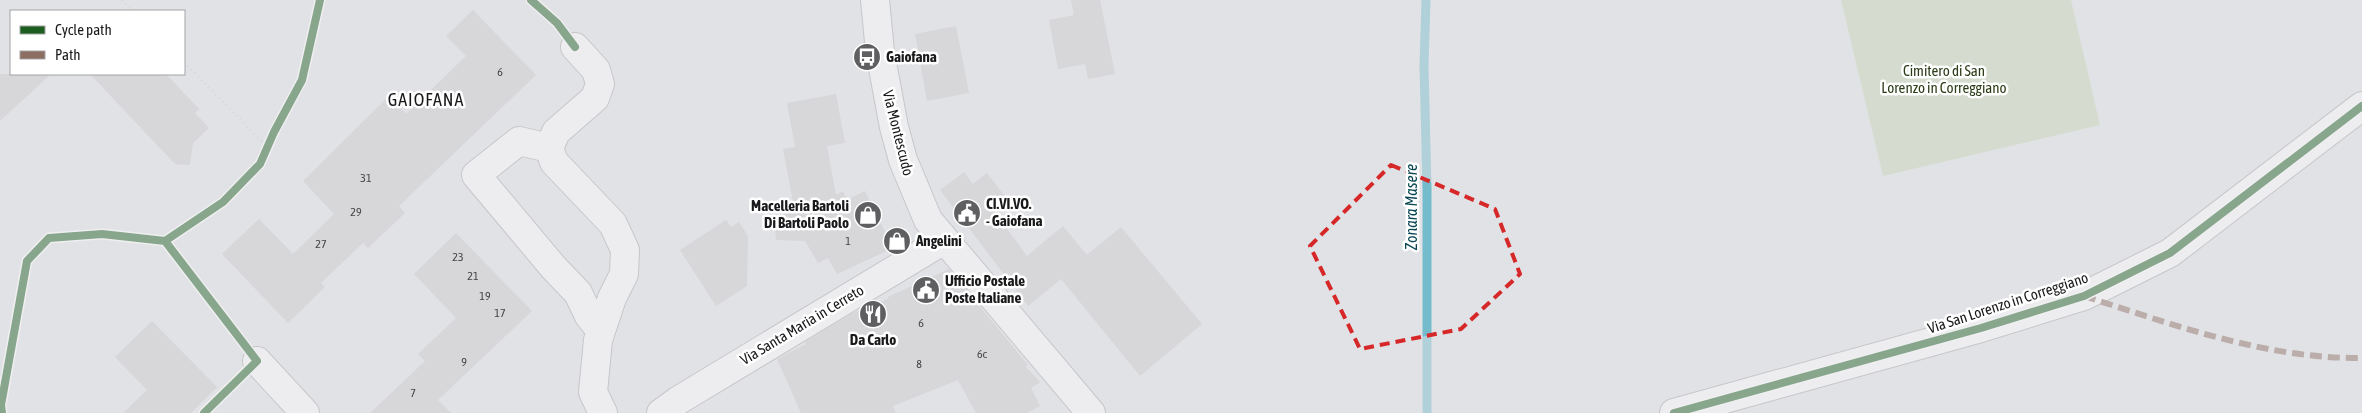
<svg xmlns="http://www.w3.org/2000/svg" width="2362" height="413" viewBox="0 0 2362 413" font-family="'Asap Condensed',sans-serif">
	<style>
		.green { fill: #c5d6b3 }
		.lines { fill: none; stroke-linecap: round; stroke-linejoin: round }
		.stream { stroke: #74bccb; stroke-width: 9 }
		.building { fill: #c9c9cc }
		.minor-casing { stroke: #a6a6a8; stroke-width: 30 }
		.path { stroke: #cdcdce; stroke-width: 3; stroke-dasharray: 1 4; stroke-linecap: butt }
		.minor { stroke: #fafbfb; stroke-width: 28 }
		.quiet { stroke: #8d6e63; stroke-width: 6; stroke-dasharray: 12 6; stroke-linecap: butt }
		.cycleway-casing { stroke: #fff; stroke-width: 11 }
		.cycleway { stroke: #1b5e20; stroke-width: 8 }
		.marked { fill: none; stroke: #d62828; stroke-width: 4; stroke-dasharray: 10 6; stroke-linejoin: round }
		.labels { text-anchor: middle; stroke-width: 5; stroke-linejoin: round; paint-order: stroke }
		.number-label { font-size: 12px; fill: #454547 }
		.poi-label { font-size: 15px; font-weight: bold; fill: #19191b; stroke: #fff; text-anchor: start }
		.park-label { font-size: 15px; fill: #2d3c18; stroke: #fff }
		.street-label { font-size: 15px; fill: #19191b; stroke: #fff }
		.water-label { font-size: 16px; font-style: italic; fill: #084752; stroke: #fff }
		.quarter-label { font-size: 18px; letter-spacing: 1px; fill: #19191b; stroke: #fff }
	</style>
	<rect width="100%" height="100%" fill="#e1e2e5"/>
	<path class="green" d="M1841 0H2071L2100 125 1883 176Z"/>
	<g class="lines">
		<path class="stream" d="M1426 0 1424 66 1427 189V413"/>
	</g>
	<path class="building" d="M1071 0H1100L1115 74 1088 79 1085 64 1058 69 1049 20 1074 15Z
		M473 10 536 75 399 206 405 213 368 248 363 243 321 283 325 287 288 323 222 254 259 219 293 254 334 214 303 181 389 96 406 114 466 56 446 36Z
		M956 26 969 93 927 101 915 34Z
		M0 74H51L0 121Z
		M90 74H166L199 109 195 113 209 128 193 143 190 165 175 164Z
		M836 94 845 143 827 146 836 195 843 191 847 200 865 191 893 248 837 274 828 258 818 263 805 241 776 240 774 215 795 212 783 149 795 147 787 103Z
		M964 172 973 184 987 173 1010 203 996 214 1027 256 1063 226 1087 255 1121 227 1202 324 1140 376 1061 279 1028 306 940 190Z
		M726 220 731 227 739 222 748 236 747 286 716 306 680 250Z
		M456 233 532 311 438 400 451 413H370L425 361 418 354 456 318 414 274Z
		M949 269 1028 365 1025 366 1040 382 1031 388 1040 406 1027 413H976L958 380 893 406 896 413H801L777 359 806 344 805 342 853 313 888 299V297Z
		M152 321 217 387 191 413H123L147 390 115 357Z"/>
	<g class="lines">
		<g class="minor-casing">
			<path id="minor" d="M875 0 880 52 894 127 903 160 928 220 1091 413
				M575 47 596 70 600 84 595 98 556 132 549 148 554 162 613 224 625 250 624 274 612 298 598 340 593 392 603 413
				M549 148 519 141 476 175 554 268 578 293 589 316 601 331
				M257 361 305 413
				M661 413 679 400 944 240
				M1674 413 1981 328 2084 296 2170 253 2362 106"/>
		</g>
		<path class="path" d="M122 0 133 11
			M184 62 267 147"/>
		<use href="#minor" class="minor"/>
		<path class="quiet" d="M2084 296C2174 325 2266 359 2362 358"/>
		<g class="cycleway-casing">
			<path id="cycleway" d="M531 0 557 23 575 47
				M165 241 223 202 260 164 274 132 302 80 320 0
				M2 413 1 405 27 261 49 238 102 234 165 241 257 361 204 413
				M1674 413 1981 328 2084 296 2170 253 2362 106"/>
		</g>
		<use href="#cycleway" class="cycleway"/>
	</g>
	<path d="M0 0H2362V413H0ZM1391 165 1495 209 1520 274 1461 329 1360 349 1310 246Z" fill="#e1e2e5" fill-opacity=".55" fill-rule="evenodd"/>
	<path class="marked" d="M1391 165 1495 209 1520 274 1461 329 1360 349 1310 246Z"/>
	<defs>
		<g id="bus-disc" transform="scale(1.4375)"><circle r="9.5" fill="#5f5f62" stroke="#fff"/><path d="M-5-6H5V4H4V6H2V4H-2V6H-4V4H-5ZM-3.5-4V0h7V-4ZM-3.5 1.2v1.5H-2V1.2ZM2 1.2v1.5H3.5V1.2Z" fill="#fff"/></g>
		<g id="civic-disc" transform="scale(1.4375)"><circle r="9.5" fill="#5f5f62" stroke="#fff"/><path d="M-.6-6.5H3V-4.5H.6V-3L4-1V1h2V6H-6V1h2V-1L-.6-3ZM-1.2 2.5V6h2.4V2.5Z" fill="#fff"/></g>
		<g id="shop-disc" transform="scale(1.4375)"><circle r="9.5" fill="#5f5f62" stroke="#fff"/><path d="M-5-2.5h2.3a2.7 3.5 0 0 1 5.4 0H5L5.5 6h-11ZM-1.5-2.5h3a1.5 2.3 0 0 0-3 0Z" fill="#fff"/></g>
		<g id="restaurant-disc" transform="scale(1.4375)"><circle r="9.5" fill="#5f5f62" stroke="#fff"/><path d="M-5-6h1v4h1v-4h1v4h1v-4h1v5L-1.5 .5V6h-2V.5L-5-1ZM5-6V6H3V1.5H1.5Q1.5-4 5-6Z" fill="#fff"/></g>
	</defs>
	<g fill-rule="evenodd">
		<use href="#bus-disc" x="867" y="57"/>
		<use href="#civic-disc" x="967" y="213"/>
		<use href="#shop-disc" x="868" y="215"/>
		<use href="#shop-disc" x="897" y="241"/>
		<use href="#civic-disc" x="926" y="290"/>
		<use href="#restaurant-disc" x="873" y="314"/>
	</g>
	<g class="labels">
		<g class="number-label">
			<text x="500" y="76">6</text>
			<text x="366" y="182">31</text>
			<text x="356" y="216">29</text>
			<text x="848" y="245">1</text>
			<text x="321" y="248">27</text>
			<text x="458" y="261">23</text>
			<text x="473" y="280">21</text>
			<text x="485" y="300">19</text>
			<text x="500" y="317">17</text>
			<text x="921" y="327">6</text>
			<text x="982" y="358">6c</text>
			<text x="464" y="366">9</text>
			<text x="919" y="368">8</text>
			<text x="413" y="397">7</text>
		</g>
		<g class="poi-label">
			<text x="886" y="62">Gaiofana</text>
			<text x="986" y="209">CI.VI.VO.<tspan x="986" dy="17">- Gaiofana</tspan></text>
			<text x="849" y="211" text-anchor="end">Macelleria Bartoli<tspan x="849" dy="17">Di Bartoli Paolo</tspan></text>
			<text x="916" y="246">Angelini</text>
			<text x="945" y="286">Ufficio Postale<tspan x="945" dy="17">Poste Italiane</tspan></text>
			<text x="873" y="345" text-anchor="middle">Da Carlo</text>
		</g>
		<g class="park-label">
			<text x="1944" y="76">Cimitero di San<tspan x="1944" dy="17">Lorenzo in Correggiano</tspan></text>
		</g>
		<g class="street-label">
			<text transform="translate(898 133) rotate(76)" y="5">Via Montescudo</text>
			<text transform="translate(2008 303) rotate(-18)" y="5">Via San Lorenzo in Correggiano</text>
			<text transform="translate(802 325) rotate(-31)" y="5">Via Santa Maria in Cerreto</text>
		</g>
		<g class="water-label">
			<text transform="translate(1411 207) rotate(-90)" y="6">Zonara Masere</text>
		</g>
		<g class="quarter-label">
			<text x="426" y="106">GAIOFANA</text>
		</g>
	</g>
	<rect x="10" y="10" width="175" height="65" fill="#ffffff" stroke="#a3a3a4"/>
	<rect x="20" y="26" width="25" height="8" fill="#1b5e20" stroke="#a3a3a4"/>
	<text x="55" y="35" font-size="15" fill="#19191b">Cycle path</text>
	<rect x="20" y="51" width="25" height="8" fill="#8d6e63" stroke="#a3a3a4"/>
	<text x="55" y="60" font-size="15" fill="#19191b">Path</text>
</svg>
